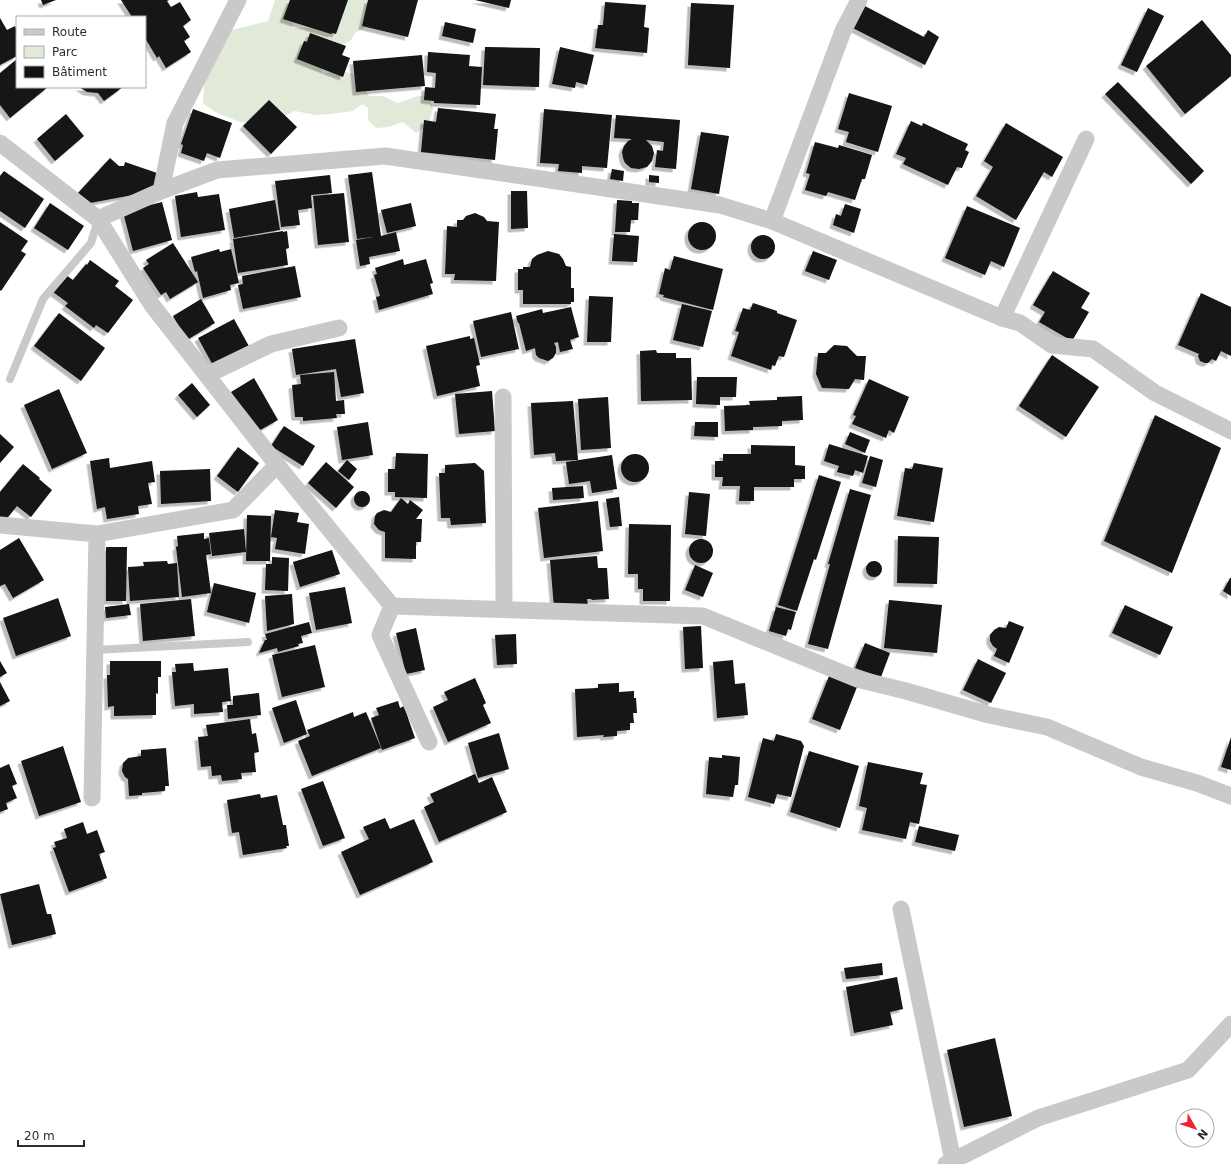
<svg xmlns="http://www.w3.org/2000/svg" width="1231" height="1164" viewBox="0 0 1231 1164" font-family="'DejaVu Sans',sans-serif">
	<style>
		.green { fill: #e1ead8 }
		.building { fill: #131313; filter: url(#shadow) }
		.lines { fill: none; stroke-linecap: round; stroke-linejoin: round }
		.lane { stroke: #c9c9c9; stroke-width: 8 }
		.street { stroke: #c9c9c9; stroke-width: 17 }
	</style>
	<defs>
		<filter id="shadow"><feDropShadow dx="-3.5" dy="3.5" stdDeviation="0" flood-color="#0004"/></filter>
	</defs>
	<rect width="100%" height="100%" fill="#fff"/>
	<path class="green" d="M275 0H294L293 28H320L340 0H374V22L355 33 351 40 317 60 323 74 340 70 359 76 369 96H383L398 103 418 96H428L433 108 428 126 416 133 403 122 388 127 376 128 368 120V108L362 104 353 111 331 114 315 115 295 111 278 119 259 123 240 122 215 112 203 103 204 86 210 67 232 30 268 21Z"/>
	<path class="building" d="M41 0H56L43 5Z
		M121 0H169L167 1 171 7 180 2 191 20 183 26 190 37 184 41 191 52 166 68 159 56 157 58 145 38V17H132Z
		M290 0H348L336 34 332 33 331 34 283 19Z
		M368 0H418L408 37 362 26Z
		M475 0H511L509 8Z
		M605 2 646 5 644 27 649 28 647 53 595 48 598 25H603Z
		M691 3 734 5 730 68 688 65Z
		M863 5 924 37 928 30 939 37 925 65 851 27Z
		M1148 8 1164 16 1137 72 1121 65Z
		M0 18 7 30 15 26 17 31V56L0 65Z
		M1202 20 1231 55V76L1185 114 1146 66Z
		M445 22 476 29 473 43 442 36Z
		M310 33 346 46 342 55 350 58 343 77 297 59 304 41 307 42Z
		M485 47 540 48 539 87 483 85Z
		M560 47 594 55 587 85 576 82 575 88 552 84Z
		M428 52 470 55 469 66 482 67 480 105 434 103V101L424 100 425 87 435 88 436 73 427 72Z
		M422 55 425 86 356 92 353 61Z
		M17 59V87H48L10 118 0 105V73Z
		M1118 82 1204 171 1191 184 1105 94Z
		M79 87H123L104 101 98 93 87 92Z
		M849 93 892 106 878 152 846 142 849 132 838 129Z
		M269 100 297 127 271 154 243 126Z
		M438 108 496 114 494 129H498L495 160 421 152 424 120 436 122Z
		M193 109 232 123 220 158 207 153 204 161 181 153 183 145 181 144Z
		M544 109 612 115 607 168 582 166V173L558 171 559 164 540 163Z
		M66 114 84 136 55 161 37 139Z
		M616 115 680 120 676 169 655 167 657 150 663 151 664 142 646 140 652 146 654 153 652 161 647 167 639 169 631 168 625 163 623 158 622 152 624 146 628 141 632 139 614 138Z
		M911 121 922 126 923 123 968 144 965 150 969 152 962 168 957 167 948 185 903 164 906 158 896 154Z
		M1006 123 1063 157 1052 177 1044 172 1016 220 976 196 993 167 984 161Z
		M701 132 729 136 719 194 691 189Z
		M815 142 838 148 839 145 872 155 865 179H862L855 200 828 192 826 196 805 190 810 174 806 173Z
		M110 158 119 166H124L125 162 160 174 154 191 90 203 78 193Z
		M612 169 624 171 623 181 610 179Z
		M4 171 44 199 25 228 0 211V176Z
		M372 172 381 236 396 232 400 251 369 257 370 264 360 266 356 240 373 237 357 239 348 175Z
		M330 175 332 193 311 195 312 208 298 210 300 225 281 227 275 181Z
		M649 175 659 176V183L649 182Z
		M511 191H527L528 228 511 229Z
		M197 192 198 197 219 194 225 230 181 237 175 196Z
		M344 193 349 242 318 245 313 196Z
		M275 200 280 230 234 238 229 209Z
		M617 200 632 201V203H639L638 220H631L630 232H615Z
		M162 202 172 240 133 251 123 212Z
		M50 203 84 226 68 250 34 228Z
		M411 203 416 226 387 233 381 210Z
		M845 204 861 209 854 233 833 225 836 214 841 216Z
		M967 206 1020 228 1004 267 991 261 985 275 945 258Z
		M475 213 484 217 487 221 499 222 496 281 454 280 455 274H445L447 226 457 227V220H463L466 216Z
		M0 222 28 241 21 251 26 254 1 291 0 290Z
		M688 236a14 14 0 1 1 28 0a14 14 0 1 1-28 0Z
		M283 231V232L287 231 289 248 286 249 288 265 238 273 233 239Z
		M614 234 639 236 637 262 612 261Z
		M751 247a12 12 0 1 1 24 0a12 12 0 1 1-24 0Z
		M173 243 198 282 170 299 166 292 161 295 143 268 149 264 146 260Z
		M219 249 220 252 231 249 239 283 230 285 231 290 203 298 197 271 195 272 191 257Z
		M548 251 559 254 563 259 566 266 571 267V288H574V302H571V304H523V290H518V269H523V267H530L532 259 537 255Z
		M813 251 837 260 829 280 805 271Z
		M674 256 723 269 713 310 663 297 664 295 659 294 665 268 670 270Z
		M403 259 404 265 426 259 433 283 430 284 433 294 379 310 376 297 380 296 374 275 377 274 375 268Z
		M90 260 119 281 115 286 133 300 108 333 96 325 94 328 65 306 68 303 53 292 66 275 73 280 86 264 87 265Z
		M295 266 301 297 243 309 238 285 243 284 242 276Z
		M1053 271 1090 293 1081 308 1089 312 1072 341 1039 322 1045 312 1033 305Z
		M1201 293 1231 307V356L1221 351 1216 361 1212 359 1208 363H1205L1200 361 1198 356 1199 354 1178 345Z
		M589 296 613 297 611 342H587Z
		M201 299 215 323 187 340 173 316Z
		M753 303 777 311V313L797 320 784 357 779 356 775 366 772 365 771 370 731 356 739 332 735 331 743 308 750 310Z
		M682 304 712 311 703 347 673 340Z
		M571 307 579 337 570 340 573 349 560 352 558 342 554 343 556 347V353L553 358 548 361 539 358 536 355 535 348 526 351 519 323H518L516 316 542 309 543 313Z
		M511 312 519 349 481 357 473 321Z
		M59 313 105 348 81 381 34 346Z
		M234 319 251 350 215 369 198 338Z
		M470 336V339L474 338 480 365 476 366 480 386 437 396 426 346Z
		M355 339 364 393 341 397 336 369 296 375 292 349Z
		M834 345 847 346 857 356H866L864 380 855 379 849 389 822 388 816 374 818 353H826Z
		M656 350 657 353H676V358H691L692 400 641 401 640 351Z
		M1052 355 1099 387 1066 437 1019 406Z
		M334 372 336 401 344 400 345 414H336L337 418 303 421V417H295L292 385 301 384 300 375Z
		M697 377H737L736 397H720V405L696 404Z
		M254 378 278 420 255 433 231 392Z
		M869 379 909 397 894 433 889 430 886 438 852 424 856 416 853 415Z
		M192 383 210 405 197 417 178 395Z
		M59 389 87 453 52 469 24 405Z
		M492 391 495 431 459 434 455 394Z
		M802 396 803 420 782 421V426L753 427V430L725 431 724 406 750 405 749 401 777 400V397Z
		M608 397 611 448 581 450 578 399Z
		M573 401 578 460 556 461 555 453 534 455 531 403Z
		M1155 415 1221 448 1172 573 1104 541Z
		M368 422 373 455 342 460 337 427Z
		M695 422H718V437L694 436Z
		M284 426 315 446 303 466 271 446Z
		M850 432 870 440 865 453 845 444Z
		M0 434 14 447 0 463Z
		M829 444 868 456 863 473 855 470 853 476 837 472 839 466 824 461Z
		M751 445 795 446V465L805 466V479H794V487H754V501H739L740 486H722L723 477H715V461H723V454H751Z
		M238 447 259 463 238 492 217 476Z
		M396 453 428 454 427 498 395 497V492H388V469H395Z
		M621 468a14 14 0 1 1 28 0a14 14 0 1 1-28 0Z
		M612 455 617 489 592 493 590 481 569 484 566 462Z
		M870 456 883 460 876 487 862 483Z
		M109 458 110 468 152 461 155 482 148 483 152 504 138 506 139 514 107 519 105 507 97 509 90 461Z
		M347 460 357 469 349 480 338 471Z
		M326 462 354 487 336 508 308 483Z
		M475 463 484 471 486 523 451 525 450 518H441L439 473H445V465Z
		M914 463 943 468 934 522 897 516 905 468 912 469Z
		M23 464 40 478 39 479 52 490 31 517 17 506 5 521 0 517V492Z
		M210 469 211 501 161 504 160 471Z
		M819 475 841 482 816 560 814 559 797 611 778 605Z
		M583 486 584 498 553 500 552 488Z
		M850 489 871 495 828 649 808 644 830 564H828Z
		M354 499a8 8 0 1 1 16 0a8 8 0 1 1-16 0Z
		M689 492 710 494 706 536 685 534Z
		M619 497 622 526 610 527 606 499Z
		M401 498 408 504 410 500 423 510 416 519H422L421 542H416V559L385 558V532L379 530 374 524 375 516 377 513 384 510 391 512Z
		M598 501 603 551 544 558 538 508Z
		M275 510 299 513 297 522 309 524 305 554 275 549 277 538 271 537Z
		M247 515 271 516 270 561H246Z
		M629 524 671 525 670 601H643V589H638V574H628Z
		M244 529 246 552 212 556 209 533Z
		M204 533V539L209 538 211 554 206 555 211 593 182 597 176 547 178 546 177 536Z
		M898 536 939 537 937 584 897 583Z
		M19 538 44 580 13 598 5 584 0 586V550Z
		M689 551a12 12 0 1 1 24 0a12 12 0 1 1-24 0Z
		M106 547H127L126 601H106Z
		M332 550 340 574 300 587 293 562Z
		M597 556 598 568H607L609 599 591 600 592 599H587L588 605 554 608 550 560Z
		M272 557 289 558 288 591 265 590 266 564H272Z
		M167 561 168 564 177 563 179 597 130 601 128 567 144 566 143 562Z
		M866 569a8 8 0 1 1 16 0a8 8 0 1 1-16 0Z
		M695 565 713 573 703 597 685 590Z
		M1230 578H1231V596L1223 591Z
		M214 583 256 593 249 623 207 612Z
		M345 587 352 623 316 630 309 593Z
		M292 594 294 624 267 631 265 596Z
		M58 598 71 636 16 656 3 618Z
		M191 599 195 636 143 641 140 604Z
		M889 600 942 605 937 653 884 648Z
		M129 604 131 615 106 618 105 607Z
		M1125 605 1173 627 1160 655 1112 633Z
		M776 607 796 612 791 630 788 629 786 636 769 631Z
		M1009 621 1024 627 1009 663 994 656 997 649 993 646 990 641V635L994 630 999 627 1006 628Z
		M309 622 312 633 301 636 303 643 298 644 299 646 278 652 277 648 259 653 265 640H267L265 634Z
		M701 626 703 668 685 669 683 627Z
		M416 628 425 670 406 674 396 633Z
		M516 634 517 664 497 665 495 635Z
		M865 643 890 653 881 677 855 668Z
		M315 645 325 687 282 697 272 655Z
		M978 659 1006 673 991 703 963 690Z
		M733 660 735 684 745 683 748 715 717 718 713 662Z
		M0 661 7 673 0 677Z
		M110 661H161V677H158V694L156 693V715L114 716V706L108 707 107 675H110Z
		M193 663 194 671 228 668 231 701 222 702 223 712 194 714V704L175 706 172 672H176L175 664Z
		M829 676 857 687 840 730 812 719Z
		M475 678 486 703 483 705 491 723 448 742 433 707 448 700 444 692Z
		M0 682 10 701 0 706Z
		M619 683V692L634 691V698H636L637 713H633L634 723H630V730L617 731V736L603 737 604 735 577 737 575 689 598 688V684Z
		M259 693 261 715 228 719 227 705H233V696Z
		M296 700 307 734 284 743 272 708Z
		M398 701 400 708 404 706 415 738 382 750 371 718 379 715 376 708Z
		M353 712 354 717 366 712 381 748 312 776 298 741 310 736 307 730Z
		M250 719 252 734 256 733 259 752 254 753 256 772 241 773 242 779 222 781 221 775 212 776 211 766 201 767 198 737 208 736 206 725Z
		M499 733 509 769 478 778 468 743Z
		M776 734 801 741 804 746 791 797 777 794 774 804 748 797 763 738 774 741Z
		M1231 737V770L1221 767Z
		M63 746 81 802 39 816 21 761Z
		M166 748 169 786H165V791L142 793V795L129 796 128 779 125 777 122 771 123 763 128 758 141 756V750Z
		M809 751 859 766 840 828 790 812Z
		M722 755 740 757 738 785H735L733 797 706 794 709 757 722 758Z
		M868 762 923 773 920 784 927 785 919 824 910 822 906 839 862 830 867 808 859 806Z
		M9 764 17 784 12 786 17 798 6 803 8 809 0 812V768Z
		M475 774 479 783 492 777 507 812 439 842 424 807 434 802 430 794Z
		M323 781 345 838 323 846 301 789Z
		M260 794 261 798 277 795 283 825H286L289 846H286L287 848 243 855 239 832 232 833 227 800Z
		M385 818 390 829 414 819 433 862 360 895 341 852 369 839 363 827Z
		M83 822 87 834 97 830 105 852 99 854 107 878 69 892 53 848 56 847 54 842 67 838 64 829Z
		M919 826 959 835 955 851 915 842Z
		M39 884 47 914H51L56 934 12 945 0 894Z
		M882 963 883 975 846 979 844 968Z
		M897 977 903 1009 890 1012 893 1025 854 1033 846 987Z
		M995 1038 1012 1116 964 1127 947 1050Z"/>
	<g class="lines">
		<path class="lane" d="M10 379 43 299 91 243 98 220
			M95 650 248 642"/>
		<path class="street" d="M0 143 98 219 152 305 277 465 392 606 703 616 857 679 906 691 989 715 1047 727 1141 767 1197 783 1231 796
			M161 191 175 123 238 0
			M98 219 161 191 217 170 385 156 720 205 772 221 1002 318 1020 323 1052 345 1093 349 1155 393 1231 431
			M772 221 843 31 859 0
			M1002 318 1086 139
			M207 375 271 344 339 328
			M503 397 504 609
			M0 525 97 534 233 510 277 465
			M392 606 380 635 429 742
			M92 798 97 534
			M901 909 953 1161
			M946 1164 1038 1118 1188 1070 1231 1024"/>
	</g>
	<rect x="16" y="16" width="130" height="72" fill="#ffffff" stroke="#ababab"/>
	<rect x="24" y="29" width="20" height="6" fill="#c9c9c9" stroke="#ababab"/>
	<text x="52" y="36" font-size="12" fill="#2c2c2c">Route</text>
	<rect x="24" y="46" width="20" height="12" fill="#e1ead8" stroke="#ababab"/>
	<text x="52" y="56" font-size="12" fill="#2c2c2c">Parc</text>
	<rect x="24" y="66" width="20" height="12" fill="#131313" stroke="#ababab"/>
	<text x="52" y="76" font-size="12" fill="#2c2c2c">Bâtiment</text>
	<g transform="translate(1195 1128) rotate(129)"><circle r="19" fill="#ffffff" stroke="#ababab"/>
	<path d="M0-3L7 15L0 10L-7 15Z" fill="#ec242f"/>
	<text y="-6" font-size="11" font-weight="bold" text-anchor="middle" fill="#2c2c2c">N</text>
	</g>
	<path d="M18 1140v6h66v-6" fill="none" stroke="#2c2c2c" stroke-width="2"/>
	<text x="24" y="1140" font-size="12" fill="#2c2c2c" stroke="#ffffff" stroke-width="3" paint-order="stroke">20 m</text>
</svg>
